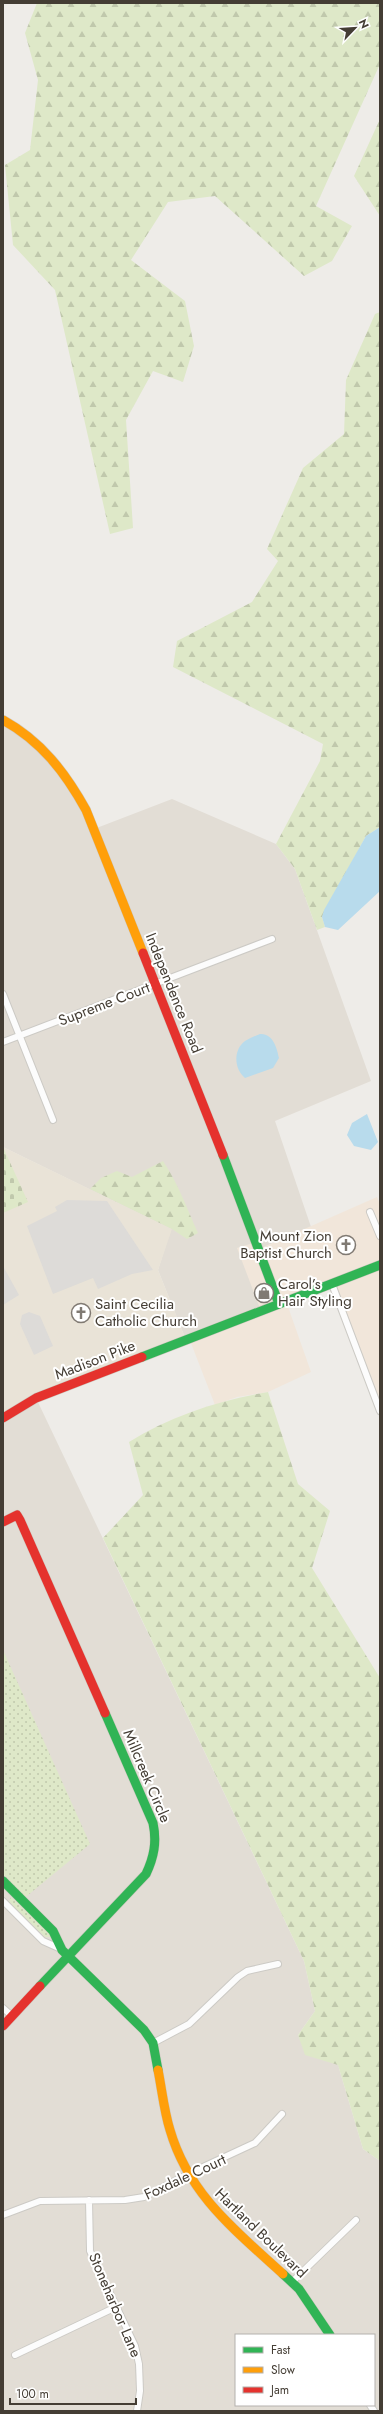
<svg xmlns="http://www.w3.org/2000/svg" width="383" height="2414" viewBox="0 0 383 2414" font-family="Jost,sans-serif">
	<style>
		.residential { fill: #e2ddd5; fill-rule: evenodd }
		.commercial { fill: #f1e6da }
		.education { fill: #e9e3d7 }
		.grass { fill: url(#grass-dots) }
		.forest { fill: url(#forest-firs) }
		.cemetery { fill: url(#cemetery-stones) }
		.parking { fill: #dddbd8 }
		.water { fill: #b8dbec }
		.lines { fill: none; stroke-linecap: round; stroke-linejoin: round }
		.street-casing { stroke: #cccac5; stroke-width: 8 }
		.fast-casing { stroke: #cdc8bf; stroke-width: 10 }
		.slow-casing { stroke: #cdc8bf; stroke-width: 10 }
		.jam-casing { stroke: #cdc8bf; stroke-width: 10 }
		.street { stroke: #fcfcfc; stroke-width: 6 }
		.fast { stroke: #30b455; stroke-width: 9 }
		.slow { stroke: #ff9f0a; stroke-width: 9 }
		.jam { stroke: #e5322d; stroke-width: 9 }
		.labels { text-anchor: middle; stroke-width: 4; stroke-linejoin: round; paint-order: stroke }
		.street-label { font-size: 15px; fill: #443d34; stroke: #fff }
		.poi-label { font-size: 15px; fill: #443d34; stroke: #fff; text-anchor: start }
	</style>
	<defs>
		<pattern id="grass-dots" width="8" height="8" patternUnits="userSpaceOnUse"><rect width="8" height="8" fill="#dee8c8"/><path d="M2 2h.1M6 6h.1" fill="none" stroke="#c0c8ac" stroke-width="1.8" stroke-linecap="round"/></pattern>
		<pattern id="forest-firs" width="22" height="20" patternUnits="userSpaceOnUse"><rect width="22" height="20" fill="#dee8c8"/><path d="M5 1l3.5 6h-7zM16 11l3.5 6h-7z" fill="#c0c8ac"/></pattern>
		<pattern id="cemetery-stones" width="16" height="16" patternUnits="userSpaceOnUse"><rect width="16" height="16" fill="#dee8c8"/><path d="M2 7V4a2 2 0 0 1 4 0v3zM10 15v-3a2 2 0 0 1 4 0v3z" fill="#c0c8ac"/></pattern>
	</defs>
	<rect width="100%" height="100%" fill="#eeece8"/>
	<path class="residential" d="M3 720 57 764 94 829 172 799 276 844 295 869 371 1081 275 1121 311 1227 259 1249 261 1311 186 1340 158 1270 171 1229 3 1147Z
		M36 1398 304 1961 315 2011 298 2035 338 2065 363 2149 380 2161V2411H3V1418ZM236 2335H374V2405H236Z"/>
	<path class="commercial" d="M377 1197 380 1204V1411L332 1284 286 1301 311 1372 268 1392 237 1397 215 1405 189 1338 261 1311 237 1248 256 1242 259 1249Z"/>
	<path class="education" d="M3 1147 172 1229 158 1270 186 1340 66 1386 3 1418Z"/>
	<path class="grass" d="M3 1650 90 1844 22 1900 3 1881Z
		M11 1897 50 1933V1937H45L9 1902Z"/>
	<path class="forest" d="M37 3H380V64L316 206 352 226 332 261 304 276 215 196 168 202 131 260 185 301 194 346 183 382 153 371 126 420 133 528 110 534 55 290 13 245 5 165 30 150 38 80 25 33Z
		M380 119V216L354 176Z
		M380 312V827L366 836 322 917 325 927 317 930 295 869 276 844 320 761 323 744 173 667 177 641 252 602 278 561 267 549 303 468 344 434 346 380 375 314Z
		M163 1161C178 1183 187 1209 198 1233L187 1239 172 1229 90 1189 101 1178 117 1171 132 1177Z
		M268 1392 298 1484 330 1511 312 1568 380 1678V2161L363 2149 338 2065 305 2055 298 2035 315 2011 304 1961 103 1538 143 1495 129 1442C170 1416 220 1400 268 1392Z"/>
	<path class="cemetery" d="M3 1147 28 1202 3 1213Z"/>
	<path class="parking" d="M67 1200 107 1201 153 1270 132 1274 98 1289 93 1278 53 1294 27 1226 57 1211 55 1207Z
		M3 1266 19 1295 3 1305Z
		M29 1312 40 1316 53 1346 34 1355 20 1324 22 1315Z"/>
	<path class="water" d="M380 827V891L338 930 325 927 322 917 324 910 366 836Z
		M260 1034C273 1033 277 1048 279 1058L273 1068 245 1078C234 1069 233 1050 245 1041 250 1038 255 1036 260 1034Z
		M367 1114 378 1142 371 1150 354 1146 347 1135 352 1123Z"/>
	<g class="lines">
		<g class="street-casing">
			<path id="street" d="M3 994 53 1120
				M3 1042 272 939
				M370 1212 380 1236
				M332 1284 380 1411
				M3 1901 43 1941 61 1949
				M3 2008 12 2016
				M153 2043 189 2024 238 1977 247 1971 278 1964
				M89 2200 90 2251 135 2346 139 2364 140 2391 137 2411
				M3 2215 40 2201 125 2200 144 2197 188 2174 255 2143 282 2114
				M292 2282 356 2220
				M15 2355 116 2307
				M370 2405 374 2411"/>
		</g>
		<g class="fast-casing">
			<path id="fast" d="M223 1155 279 1304
				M142 1357 380 1265
				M3 1881 53 1931 62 1950 144 2030 153 2043 158 2070
				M40 1986 146 1874C154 1857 157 1842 153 1823L105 1713
				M283 2274 299 2289 330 2335"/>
		</g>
		<g class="slow-casing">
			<path id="slow" d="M3 720C41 741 65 772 86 810L143 953
				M158 2070C162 2090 164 2111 170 2130 189 2195 235 2230 283 2274"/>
		</g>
		<g class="jam-casing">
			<path id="jam" d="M143 953 223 1155
				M3 1418 36 1398 142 1357
				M3 1522 17 1515 20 1520 105 1713
				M3 2026 40 1986"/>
		</g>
		<use href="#street" class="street"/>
		<use href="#fast" class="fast"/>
		<use href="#slow" class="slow"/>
		<use href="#jam" class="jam"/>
	</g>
	<defs>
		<g id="church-ring" transform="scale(1)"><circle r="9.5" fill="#fff" stroke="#807a73" stroke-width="1.5"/><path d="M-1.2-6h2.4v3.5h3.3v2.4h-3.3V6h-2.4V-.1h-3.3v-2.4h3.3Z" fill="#807a73"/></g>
		<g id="shop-ring" transform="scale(1)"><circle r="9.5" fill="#fff" stroke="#807a73" stroke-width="1.5"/><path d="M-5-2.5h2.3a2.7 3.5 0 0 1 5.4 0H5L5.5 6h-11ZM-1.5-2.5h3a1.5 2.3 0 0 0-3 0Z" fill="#807a73"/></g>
	</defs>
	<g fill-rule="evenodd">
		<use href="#church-ring" x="346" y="1245"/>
		<use href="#shop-ring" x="264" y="1293"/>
		<use href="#church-ring" x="81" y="1313"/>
	</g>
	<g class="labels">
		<g class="street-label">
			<text transform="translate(174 993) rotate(68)" y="5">Independence Road</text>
			<text transform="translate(104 1004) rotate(-21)" y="5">Supreme Court</text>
			<text transform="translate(95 1360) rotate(-21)" y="5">Madison Pike</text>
			<text transform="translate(147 1776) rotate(67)" y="5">Millcreek Circle</text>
			<text transform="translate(185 2177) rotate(-25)" y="5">Foxdale Court</text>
			<text transform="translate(261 2233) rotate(44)" y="5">Hartland Boulevard</text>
			<text transform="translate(115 2305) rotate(67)" y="5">Stoneharbor Lane</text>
		</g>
		<g class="poi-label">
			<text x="332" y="1241" text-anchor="end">Mount Zion<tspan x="332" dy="17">Baptist Church</tspan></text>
			<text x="278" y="1289">Carol’s<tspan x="278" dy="17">Hair Styling</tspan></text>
			<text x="95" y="1309">Saint Cecilia<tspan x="95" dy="17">Catholic Church</tspan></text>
		</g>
	</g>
	<rect width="383" height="2414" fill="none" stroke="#443d34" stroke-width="8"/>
	<rect x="235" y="2334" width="140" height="72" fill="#ffffff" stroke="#b4b1ae"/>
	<rect x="243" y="2347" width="20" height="6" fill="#30b455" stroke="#b4b1ae"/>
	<text x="271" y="2354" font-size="12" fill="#443d34">Fast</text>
	<rect x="243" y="2367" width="20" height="6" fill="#ff9f0a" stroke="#b4b1ae"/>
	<text x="271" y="2374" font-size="12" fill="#443d34">Slow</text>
	<rect x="243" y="2387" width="20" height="6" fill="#e5322d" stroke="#b4b1ae"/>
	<text x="271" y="2394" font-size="12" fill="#443d34">Jam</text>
	<g transform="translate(355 28) rotate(65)" stroke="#ffffff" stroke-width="3" paint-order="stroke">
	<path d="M0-3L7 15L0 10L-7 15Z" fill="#443d34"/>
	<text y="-6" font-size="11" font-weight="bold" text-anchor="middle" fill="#443d34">N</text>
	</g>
	<path d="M10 2398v6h126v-6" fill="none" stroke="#443d34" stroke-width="2"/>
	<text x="16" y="2398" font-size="12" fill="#443d34" stroke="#ffffff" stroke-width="3" paint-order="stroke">100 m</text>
</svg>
